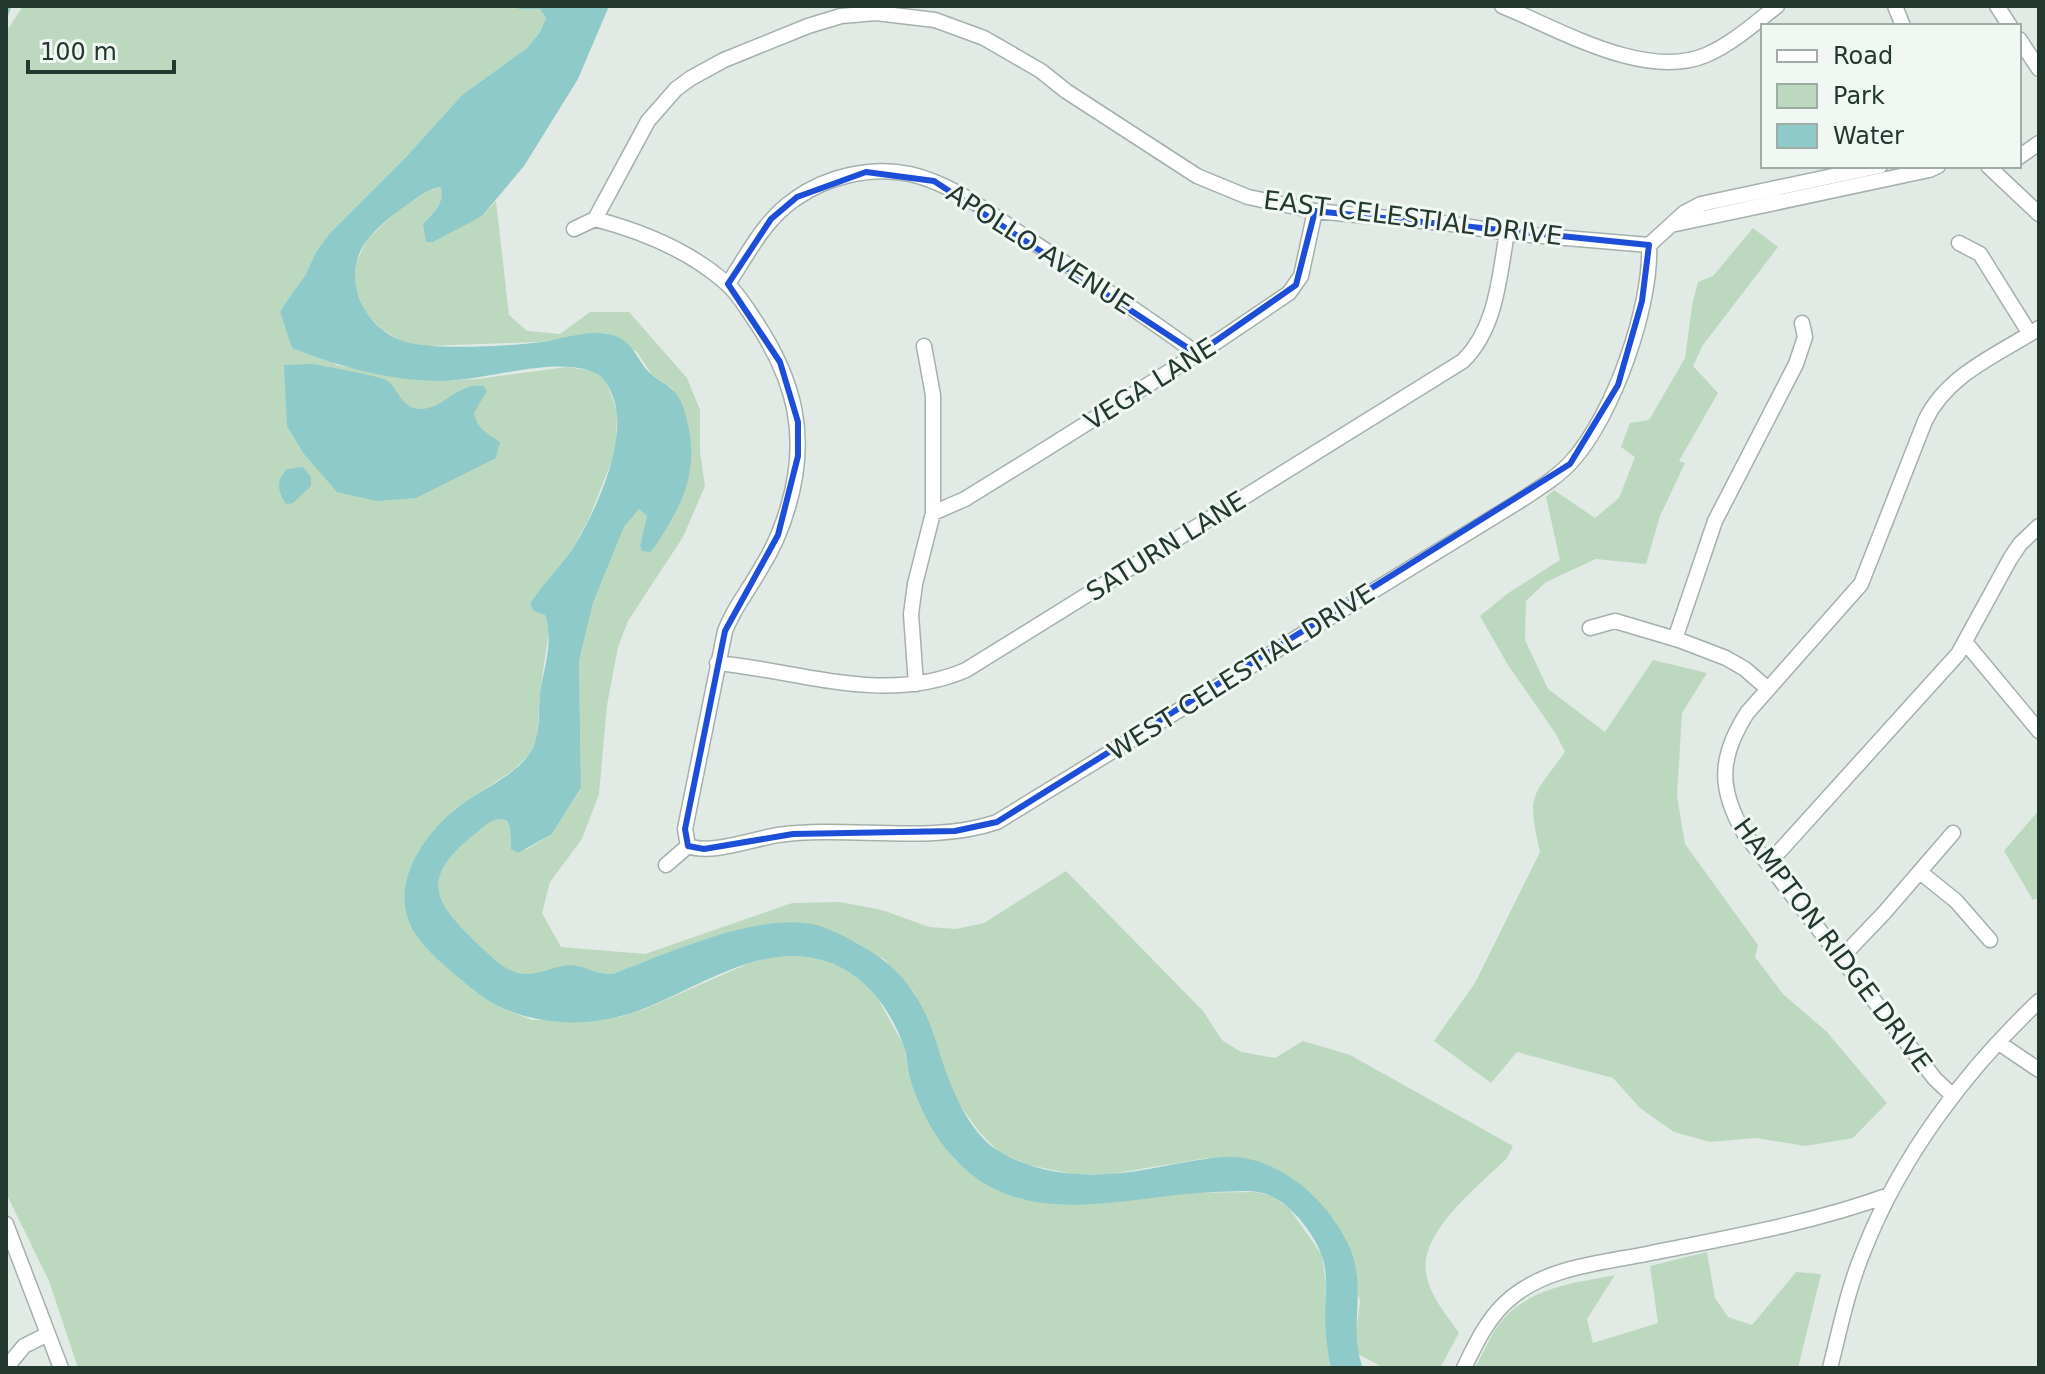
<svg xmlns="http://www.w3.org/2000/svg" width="2045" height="1374" viewBox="0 0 2045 1374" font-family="'DejaVu Sans',sans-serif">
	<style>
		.green { fill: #bcd9bf }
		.water { fill: #8ecaca }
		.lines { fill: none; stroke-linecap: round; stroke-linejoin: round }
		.stream { stroke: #8ecaca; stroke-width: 3 }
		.minor-casing { stroke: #a4b1ab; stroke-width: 17 }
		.minor { stroke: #fff; stroke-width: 14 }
		.marked { fill: none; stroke: #1d4ed8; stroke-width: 6; stroke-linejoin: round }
		.labels { text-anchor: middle; stroke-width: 6; stroke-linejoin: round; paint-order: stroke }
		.street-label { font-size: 26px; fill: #233930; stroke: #f1f7f3 }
	</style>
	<rect width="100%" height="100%" fill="#e1eae5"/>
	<path class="green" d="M23 6H514L519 9H540L546 18 540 32 527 48 462 95 406 157 330 233 316 252 306 274 280 311 336 365 420 380 442 381 477 379 567 367 593 371 606 381 617 411 616 450 588 521 571 551 530 604 533 611 545 615 549 631 540 692 537 738 529 755 512 771 456 808 434 830 427 949 475 992 509 1011 532 1020 619 1017 645 1009 747 964 772 957 794 955 821 959 841 967 862 980 877 997 904 1046 909 1076 954 1159 980 1180 1004 1192 1054 1204 1183 1193 1256 1192 1272 1196 1289 1208 1322 1255 1326 1285 1325 1317 1331 1368H78L49 1281 6 1193V32Z
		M442 187C444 203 433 213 423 224L482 216 496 201 509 315 527 331 560 334 590 312H629L687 378 700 410V452L705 486 683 537 628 621 618 647 607 705 599 794 582 839 550 882 542 913 561 947 645 954 792 903 840 902 882 910 929 927 956 929 984 923 1066 871 1203 1011 1222 1040 1241 1052 1275 1058 1303 1041 1350 1055 1513 1146 1507 1158C1481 1184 1420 1231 1426 1272 1429 1295 1446 1314 1459 1333L1440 1368H1384L1358 1354 1356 1334 1360 1301 1334 1219 1207 1158 1111 1174H1073L1029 1165 999 1152 980 1133 957 1101 914 992 884 959 814 925 787 923 734 931 613 974C598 975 585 966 571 966 557 965 542 974 528 975 509 975 494 959 481 947 435 903 417 880 475 834 485 826 494 815 507 821L510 828V842L526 850 552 834 581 789 579 661 593 603 624 527 639 509 647 516 640 546 642 551 690 436 679 398 672 388 652 375 637 352 606 333 539 342 424 346 401 341 382 329 366 314 354 285 356 263 367 240 395 213 428 191Z
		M1753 228 1778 247 1703 345 1693 366 1718 393 1679 461 1685 463 1660 516 1646 564 1596 559 1546 582 1526 601 1525 640 1548 689 1605 732 1653 660 1707 673 1682 713 1677 796 1685 844 1758 945 1755 957 1783 994 1826 1031 1887 1103 1853 1138 1805 1146 1756 1138 1710 1142 1674 1132 1640 1108 1613 1078 1517 1052 1491 1083 1434 1041 1475 983 1540 852C1527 793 1531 799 1565 752L1556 734 1508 665 1480 616 1507 594 1560 560 1546 497 1554 490 1595 518 1619 498 1635 457 1621 447 1630 423 1649 420 1685 358 1692 305 1698 282 1713 276Z
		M2039 810V897L2033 900 2004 851Z
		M1707 1252 1715 1298 1728 1317 1752 1325 1796 1272 1821 1274 1798 1368H1475C1484 1352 1492 1331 1504 1318 1533 1287 1575 1283 1615 1275L1587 1319 1593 1343 1658 1323 1650 1266Z"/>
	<path class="water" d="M514 6H609L578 79 524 166 482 216 433 242H426L423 224C433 213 445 203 441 187 427 189 416 199 404 207 392 215 378 227 368 239 339 275 362 327 403 341 432 351 510 346 542 342 562 339 587 330 608 334 630 338 634 353 646 369 655 380 670 384 678 396 683 404 686 415 688 425 699 475 681 507 654 548L650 552 642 551 640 546 647 516 639 509 624 527 593 603 579 661 581 788 552 834 518 853 511 849 510 828 507 821C494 815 485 826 475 834 417 880 435 903 481 947 494 959 509 975 528 974 542 974 557 965 571 965 585 966 598 975 613 974 666 954 760 911 816 925 834 930 849 939 865 948 903 969 923 1001 936 1041 947 1078 966 1134 1002 1153 1046 1178 1101 1178 1149 1169 1177 1164 1205 1157 1233 1157 1282 1159 1328 1201 1348 1244 1369 1288 1347 1327 1363 1368H1331C1327 1350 1325 1331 1325 1312 1326 1294 1328 1274 1322 1256 1315 1235 1292 1205 1271 1196 1255 1188 1233 1192 1215 1192 1140 1194 1047 1226 979 1180 952 1161 933 1135 920 1105 916 1096 912 1085 909 1075 907 1065 907 1054 903 1044 889 1006 862 971 822 960 762 943 702 985 648 1007 589 1032 515 1028 466 984 447 967 423 950 411 926 390 883 424 834 457 808 479 790 510 779 528 756 543 736 537 709 541 686 546 663 553 637 545 615L533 611 530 604C542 585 558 569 571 551 595 515 626 445 615 403 611 390 605 375 590 371 550 357 484 381 440 381 389 381 338 366 292 348L280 311 306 274 316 252 330 233 406 157 462 95 527 48 540 32 546 18 540 9H519Z
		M313 364C327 367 378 375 388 381 398 388 401 409 420 409 444 409 459 381 484 386L487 391 474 413C478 430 487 433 500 442L496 458 416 498 377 501 337 492 304 454 287 426 284 365Z
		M303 467 311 477V486L293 503 286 504C277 491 276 480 287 469Z"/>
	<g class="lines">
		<path class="stream" d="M6 17 10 6"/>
		<g class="minor-casing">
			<path id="minor" d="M1502 6C1559 29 1645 81 1706 55 1732 44 1755 23 1777 6
				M1895 6 1903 26
				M1997 6 2010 26
				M2019 39 2039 69
				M2019 157 2039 143
				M1988 166 2039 214
				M595 219 648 121 676 89 691 78 724 60 808 26 841 16 876 13 935 20 984 38 1041 71 1066 91 1197 176 1248 197 1315 211 1452 224 1507 233 1649 245
				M1671 225 1929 170 1938 166
				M574 229 595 219C641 231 690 251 726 283 738 293 747 309 756 322 795 381 809 437 788 507 782 528 773 549 761 568 749 590 734 607 725 631L685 829 688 846
				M1959 243 1980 254 2030 334
				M1649 245 1684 213 1701 204 1880 166
				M728 284C748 254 764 220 795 199 827 176 872 166 910 174 954 184 990 214 1027 238 1084 276 1142 313 1197 354
				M933 513 965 499 1025 462 1218 341 1289 293 1301 276 1315 211
				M1590 628 1615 621 1679 640 1726 658 1745 669 1768 689
				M1675 639 1715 521 1796 364 1805 337 1802 323
				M1965 642 2039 731
				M717 663C800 671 885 705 966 670L1463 361C1497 327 1499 277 1507 233
				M916 684 911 614 915 584 933 513V395L924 346
				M688 846C711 855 753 839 778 835 849 825 930 845 997 822L1518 502C1536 490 1557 478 1572 461 1613 416 1652 306 1649 245
				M1768 864 1958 654 2010 559 2020 544 2039 526
				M666 865 688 846
				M1920 872 1956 901 1990 940
				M1841 958 1884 913 1953 833
				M1999 1043 2039 1070
				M1953 1096 1935 1079 1744 833C1718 788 1719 757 1747 713L1861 584 1925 421C1947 374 1998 355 2039 328
				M6 1224 61 1368
				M6 1368 24 1346 48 1334
				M1464 1368C1476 1343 1489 1315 1512 1297 1550 1266 1604 1263 1651 1253 1731 1237 1812 1223 1889 1195
				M1830 1368C1840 1329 1848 1288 1864 1250 1901 1156 1966 1070 2039 1001"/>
		</g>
		<use href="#minor" class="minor"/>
	</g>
	<path class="marked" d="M866 172 934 181 1197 354 1296 285 1315 211 1649 245 1642 301 1618 385 1570 464 997 822 955 831 793 834 704 849 688 846 685 829 725 631 778 535 798 456V422L780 362 728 284 771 219 797 197Z"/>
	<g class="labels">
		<g class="street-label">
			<text transform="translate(1413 218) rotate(7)" y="9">EAST CELESTIAL DRIVE</text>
			<text transform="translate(1040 249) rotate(33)" y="9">APOLLO AVENUE</text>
			<text transform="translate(1150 384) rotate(-32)" y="9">VEGA LANE</text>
			<text transform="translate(1166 546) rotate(-32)" y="9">SATURN LANE</text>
			<text transform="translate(1241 672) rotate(-32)" y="9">WEST CELESTIAL DRIVE</text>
			<text transform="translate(1833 945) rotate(53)" y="9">HAMPTON RIDGE DRIVE</text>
		</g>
	</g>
	<rect width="2045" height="1374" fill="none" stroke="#233930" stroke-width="16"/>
	<rect x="1761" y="24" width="260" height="144" fill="#f1f7f3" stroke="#9faba5" stroke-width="2"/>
	<rect x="1777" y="50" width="40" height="12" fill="#ffffff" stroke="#9faba5" stroke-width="2"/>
	<text x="1833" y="64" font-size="24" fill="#233930">Road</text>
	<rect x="1777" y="84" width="40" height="24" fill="#bcd9bf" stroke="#9faba5" stroke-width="2"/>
	<text x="1833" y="104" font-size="24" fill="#233930">Park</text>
	<rect x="1777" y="124" width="40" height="24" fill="#8ecaca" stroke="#9faba5" stroke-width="2"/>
	<text x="1833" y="144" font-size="24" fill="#233930">Water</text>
	<path d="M28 60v12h146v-12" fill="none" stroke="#233930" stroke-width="4"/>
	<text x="40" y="60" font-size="24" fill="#233930" stroke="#f1f7f3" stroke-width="6" paint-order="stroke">100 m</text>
</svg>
